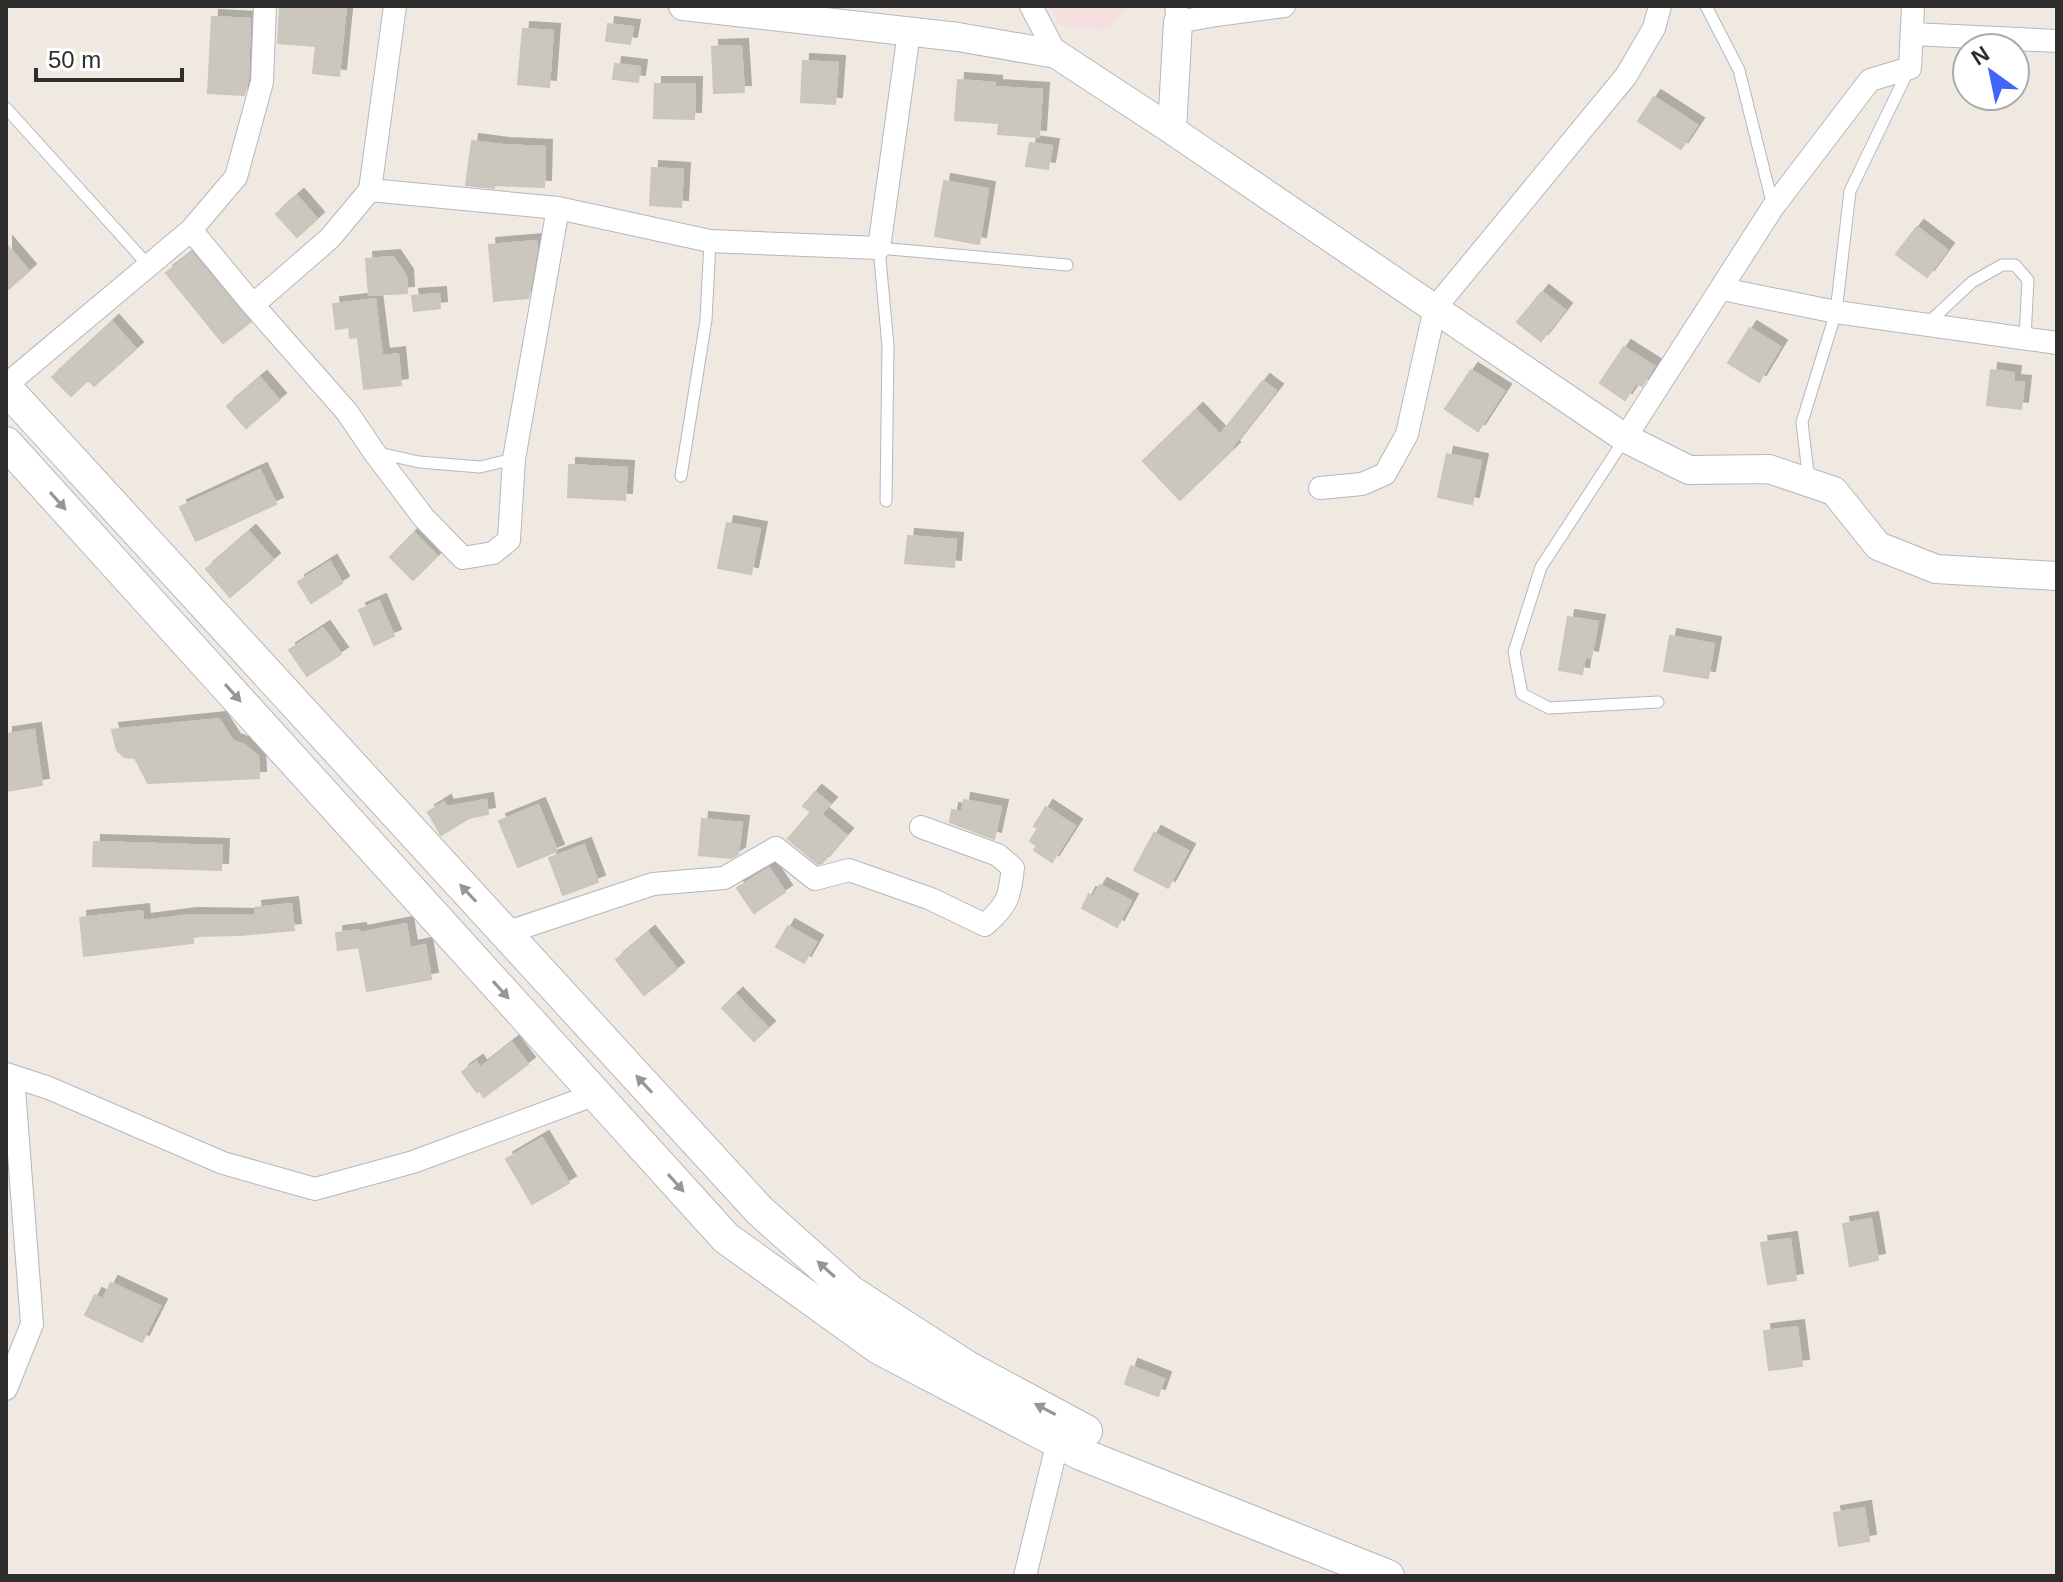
<svg xmlns="http://www.w3.org/2000/svg" width="2063" height="1582" viewBox="0 0 2063 1582" font-family="Arial,sans-serif">
	<style>
		.medical { fill: #f5dfe0 }
		.building { fill: #cbc7bf; stroke: #cbc5ba; stroke-width: 2; filter: url(#shadow) }
		.lines { fill: none; stroke-linecap: round; stroke-linejoin: round }
		.service-casing { stroke: #b4b7c1; stroke-width: 13 }
		.minor-casing { stroke: #b4b7c1; stroke-width: 24 }
		.tertiary-casing { stroke: #b4b7c1; stroke-width: 30 }
		.secondary-casing { stroke: #b4b7c1; stroke-width: 34 }
		.service { stroke: #fff; stroke-width: 11 }
		.minor { stroke: #fff; stroke-width: 22 }
		.tertiary { stroke: #fff; stroke-width: 28 }
		.secondary { stroke: #fff; stroke-width: 32 }
		.oneway { fill: #969696 }
	</style>
	<defs>
		<filter id="shadow"><feDropShadow dx="7" dy="-7" stdDeviation="0" flood-color="#0004"/></filter>
	</defs>
	<rect width="100%" height="100%" fill="#efe9e1"/>
	<path class="medical" d="M1050 6H1131L1107 31 1060 25Z"/>
	<path class="building" d="M280 6H346L339 76 313 73 316 46 278 43Z
		M212 17 250 19 248 80 244 95 208 93Z
		M608 24 633 27 630 44 606 41Z
		M523 29 553 31 549 87 518 84Z
		M741 46 744 92 714 93 712 47Z
		M803 61 838 63 835 104 801 102Z
		M615 64 640 67 638 82 613 79Z
		M958 80 995 83V87L1042 90 1039 137 998 134 999 123 955 120Z
		M655 84H695L694 119 654 118Z
		M1654 97 1697 125 1681 149 1638 121Z
		M472 141 502 145 545 147 544 187 494 185V188L466 185Z
		M1030 143 1052 146 1048 169 1026 166Z
		M652 168 683 170 681 207 650 205Z
		M944 181 988 189 979 244 935 236Z
		M297 196 317 219 297 237 276 214Z
		M1917 227 1947 250 1927 277 1896 254Z
		M536 241 537 248 528 298 494 301 489 245Z
		M6 244 29 271 6 291Z
		M192 253 250 322 223 343 166 273Z
		M393 257 406 276 407 293 369 295 366 259Z
		M1542 292 1565 310 1541 341 1517 322Z
		M439 294 440 308 414 311 412 296Z
		M375 299 382 356 398 354 401 385 364 389 358 337 350 338 349 327 336 329 333 304Z
		M112 322 136 349 94 386 88 380 71 396 52 377Z
		M1750 328 1780 347 1759 382 1728 363Z
		M1624 347 1654 366 1642 386 1636 383 1625 400 1600 383Z
		M1471 370 1504 391 1478 431 1445 409Z
		M1991 370 2014 373 2013 382 2024 383 2021 409 1987 405Z
		M260 378 279 400 246 428 227 406Z
		M1263 381 1276 391 1232 447 1233 449 1180 500 1143 461 1196 410 1220 435Z
		M1447 454 1481 461 1472 504 1438 497Z
		M569 465 627 468 625 500 568 497Z
		M260 470 276 504 196 541 180 507Z
		M727 523 760 529 751 574 718 568Z
		M249 532 273 560 230 597 206 569Z
		M414 533 437 556 413 580 390 557Z
		M908 536 956 540 954 567 905 563Z
		M330 562 342 583 311 603 298 582Z
		M379 601 394 636 374 645 359 610Z
		M1568 617 1598 622 1591 658 1585 656 1582 674 1559 670Z
		M323 628 341 654 307 676 289 650Z
		M1670 636 1714 644 1708 678 1664 671Z
		M219 719 233 741 244 745 258 756 259 778 148 783 135 758 124 757 117 750 112 730Z
		M34 730 42 785 6 791V734Z
		M815 792 830 804 821 814 846 835 822 863 818 864 788 839 811 812 803 806Z
		M486 800 488 814 469 818 441 835 428 812 444 802 446 807Z
		M964 800 1001 807 994 839 950 822 952 810 962 812Z
		M538 805 557 851 518 867 499 821Z
		M1046 807 1075 826 1052 862 1034 850 1037 846 1030 841 1038 828 1034 826Z
		M702 819 742 823 738 854 731 858 699 855Z
		M1154 833 1188 851 1168 888 1134 870Z
		M94 842 222 846 221 870 93 866Z
		M584 845 598 882 563 895 549 858Z
		M769 868 785 892 754 913 737 888Z
		M1100 885 1131 901 1117 927 1082 908 1089 894 1093 897Z
		M291 904 294 930 241 935 192 936 193 943 84 956 80 918 142 911 143 921 190 915 256 916 255 908Z
		M406 924 410 948 425 945 431 979 367 991 359 947 338 950 336 933 359 930 360 933Z
		M788 926 816 942 804 963 776 947Z
		M648 933 677 969 644 995 616 960Z
		M736 995 768 1028 754 1041 722 1008Z
		M512 1043 528 1064 484 1097 479 1090 477 1092 462 1072 476 1062 480 1068Z
		M542 1138 569 1183 532 1204 506 1159Z
		M1871 1219 1878 1260 1850 1266 1843 1224Z
		M1790 1239 1796 1280 1768 1284 1761 1243Z
		M111 1283 160 1306 142 1342 85 1315 95 1295 103 1299Z
		M1797 1327 1802 1366 1769 1370 1764 1331Z
		M1131 1366 1164 1379 1158 1396 1125 1384Z
		M1864 1508 1869 1541 1839 1546 1834 1513Z"/>
	<g class="lines">
		<g class="service-casing">
			<path id="service" d="M1706 6 1739 70 1773 206
				M6 108 148 265
				M1927 324 1972 282 2002 265H2015L2028 280 2025 338
				M1624 440 1541 567 1514 652 1522 694 1549 708 1658 702
				M379 453 419 462 480 467 514 459
				M681 476 706 320 710 241
				M1809 482 1802 422 1836 312 1850 191 1908 71
				M886 501 888 346 879 248 1067 265"/>
		</g>
		<g class="minor-casing">
			<path id="minor" d="M1031 6 1056 54
				M1176 6 1178 22 1216 15 1284 6
				M1913 34 2057 41
				M370 190 558 208 710 241 879 248 909 32
				M191 230 253 305 347 412 374 452 424 518 463 558 493 553 509 540 514 459 558 208
				M1722 289 1836 312 2057 343
				M253 305 330 238 370 190 395 6
				M6 385 191 230 236 177 262 82 265 6
				M1625 438 1773 207 1870 80 1910 68 1913 6
				M1320 488 1362 484 1385 474 1407 434 1435 308 1626 76 1654 28 1660 6
				M505 933 653 884 724 878 776 848 815 879 849 870 931 899 985 925C1008 904 1009 899 1013 868L998 855 921 827
				M6 1074 49 1088 223 1163 315 1189 413 1162 596 1094
				M6 1389 32 1324 13 1076
				M1025 1576 1058 1441"/>
		</g>
		<g class="tertiary-casing">
			<path id="tertiary" d="M683 6 958 37 1056 54 1172 130 1625 438 1689 470 1769 469 1834 491 1878 546 1936 569 2057 576
				M1172 130 1178 22"/>
		</g>
		<g class="secondary-casing">
			<path id="secondary" d="M6 388 760 1211 851 1292 967 1367 1086 1431
				M6 443 726 1238 879 1348 1081 1454 1388 1576"/>
		</g>
		<use href="#service" class="service"/>
		<use href="#minor" class="minor"/>
		<use href="#tertiary" class="tertiary"/>
		<use href="#secondary" class="secondary"/>
	</g>
	<defs><path id="oneway-solid" d="M-6-.8H1V-3.2L6.5 0L1 3.2V.8H-6Z" transform="scale(2)"/></defs>
	<g class="oneway">
		<use href="#oneway-solid" transform="translate(58 501) rotate(48)"/>
		<use href="#oneway-solid" transform="translate(233 693) rotate(48)"/>
		<use href="#oneway-solid" transform="translate(468 893) rotate(-133)"/>
		<use href="#oneway-solid" transform="translate(501 990) rotate(48)"/>
		<use href="#oneway-solid" transform="translate(644 1084) rotate(-133)"/>
		<use href="#oneway-solid" transform="translate(676 1183) rotate(48)"/>
		<use href="#oneway-solid" transform="translate(826 1269) rotate(-138)"/>
		<use href="#oneway-solid" transform="translate(1045 1409) rotate(-152)"/>
	</g>
	<rect width="2063" height="1582" fill="none" stroke="#2e2e2e" stroke-width="16"/>
	<g transform="translate(1991 72) rotate(327)"><circle r="38" fill="#ffffff" stroke="#ababab" stroke-width="2"/>
	<path d="M0-6L14 30L0 20L-14 30Z" fill="#4264fb"/>
	<text y="-12" font-size="22" font-weight="bold" text-anchor="middle" fill="#2e2e2e">N</text>
	</g>
	<path d="M36 68v12h146v-12" fill="none" stroke="#2e2e2e" stroke-width="4"/>
	<text x="48" y="68" font-size="24" fill="#2e2e2e" stroke="#ffffff" stroke-width="6" paint-order="stroke">50 m</text>
</svg>
